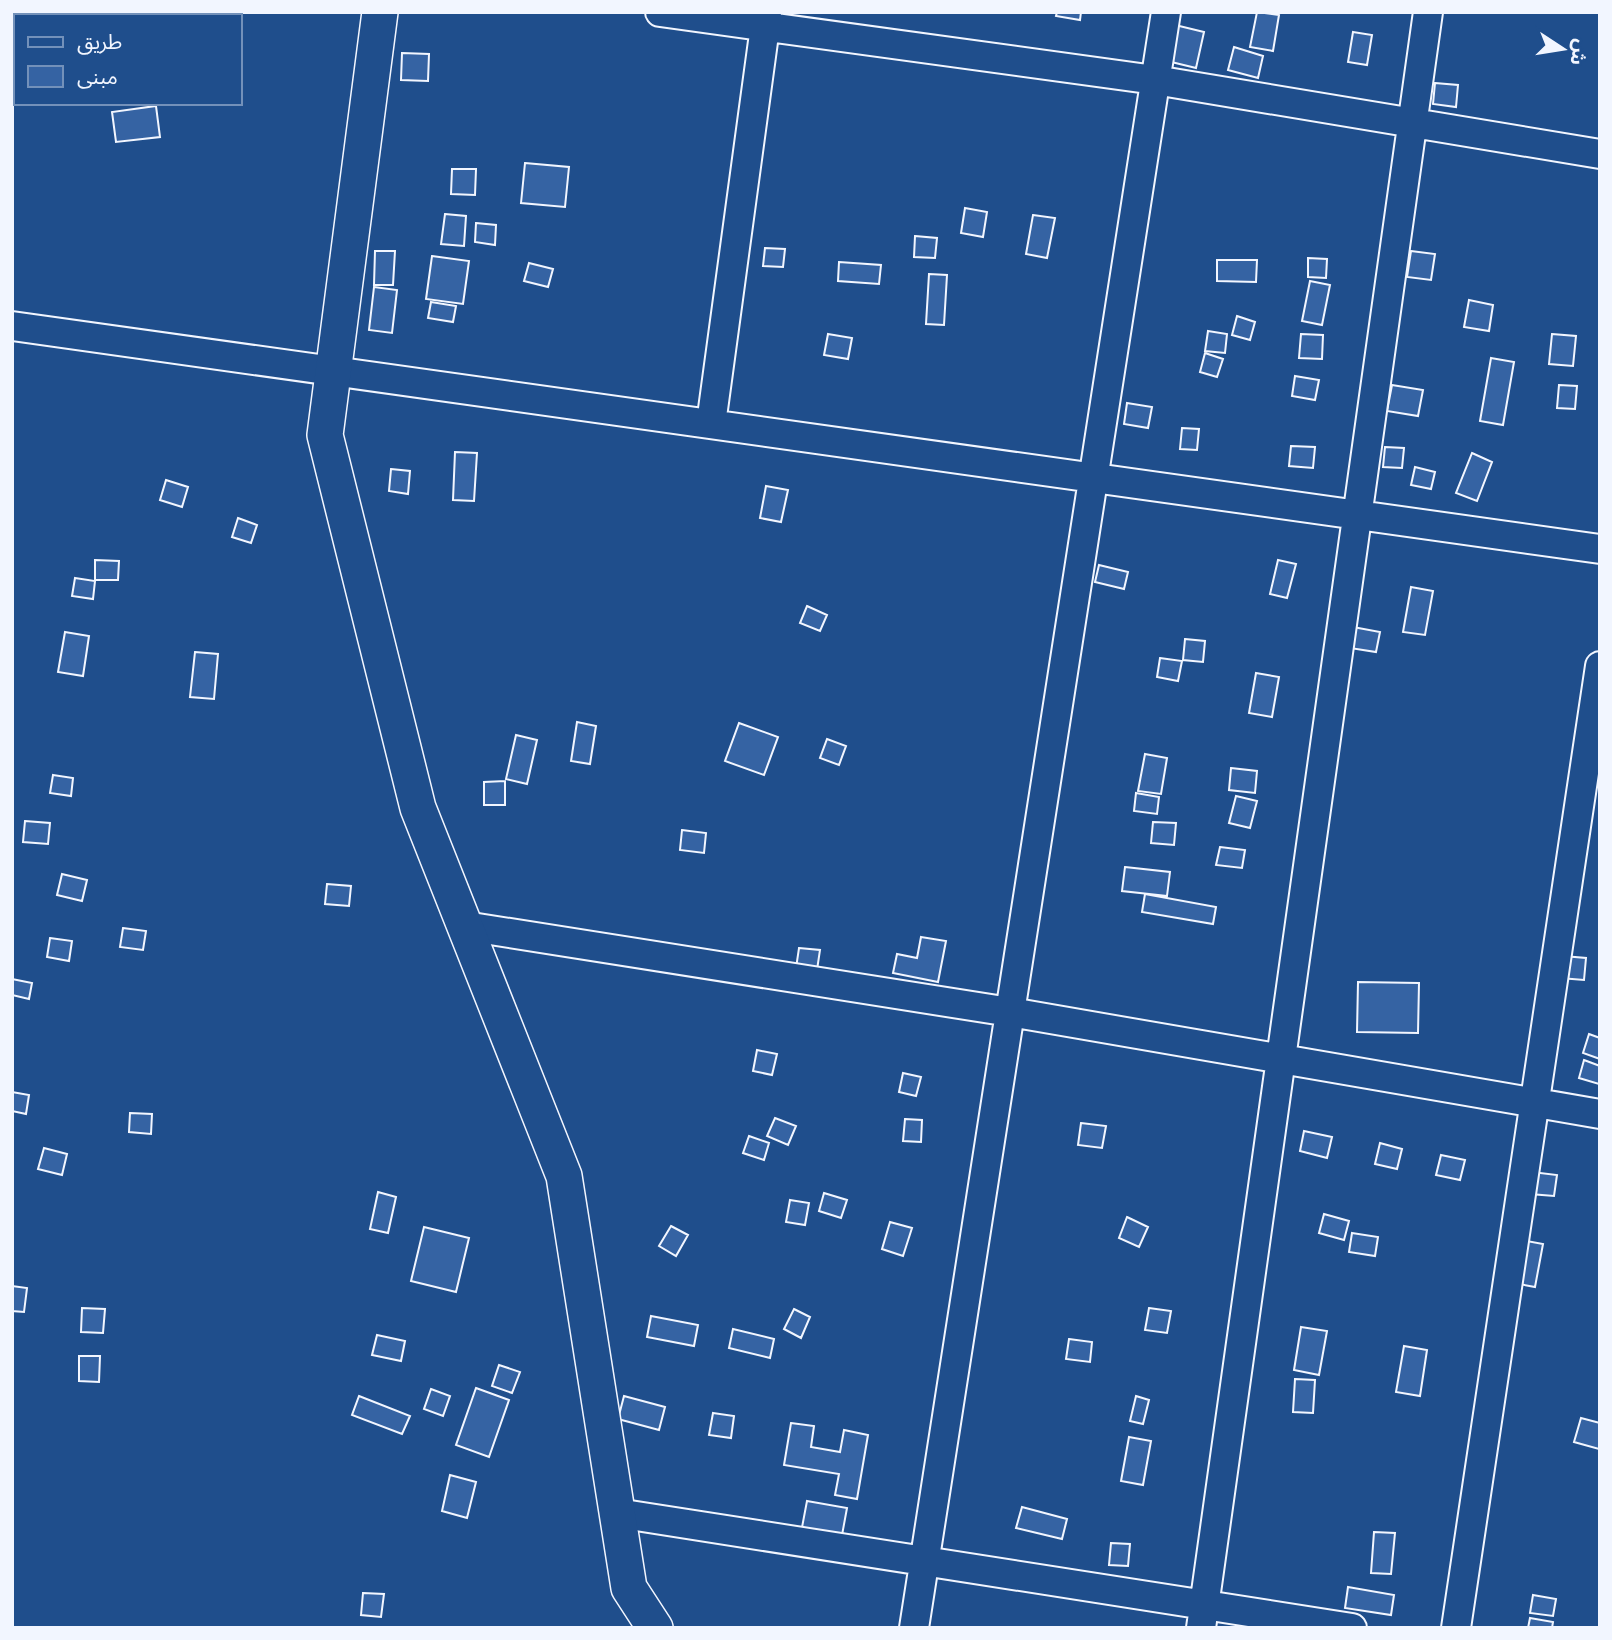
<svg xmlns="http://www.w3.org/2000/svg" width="1612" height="1640" viewBox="0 0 1612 1640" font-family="'DM Sans','Noto Sans Arabic',sans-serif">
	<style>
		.building { fill: #3563a3; stroke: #f2f6ff; stroke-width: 2 }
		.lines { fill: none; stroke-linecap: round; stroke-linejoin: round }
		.minor-casing { stroke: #f2f6ff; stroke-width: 32 }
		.tertiary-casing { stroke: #f2f6ff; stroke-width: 38 }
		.minor { stroke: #1f4e8c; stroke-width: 28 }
		.tertiary { stroke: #1f4e8c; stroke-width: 35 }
	</style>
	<rect width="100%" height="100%" fill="#1f4e8c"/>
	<path class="building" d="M1057 12H1081L1080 20 1056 16Z
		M1257 12 1279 15 1273 51 1250 47Z
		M1167 23 1204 32 1196 68 1159 59Z
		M1353 32 1372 35 1367 65 1348 62Z
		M1234 47 1263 56 1258 78 1228 70Z
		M402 53 429 54 428 81 401 80Z
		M1435 83 1458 85 1456 107 1433 104Z
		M156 106 160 137 116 142 112 112Z
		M525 163 569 167 565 207 521 203Z
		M452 169H476L475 195 451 194Z
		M965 208 987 212 983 237 961 233Z
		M445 214 466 216 464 246 441 244Z
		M1033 215 1055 218 1047 258 1026 254Z
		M476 223 496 225 495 245 475 242Z
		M915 236 937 238 935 258 914 257Z
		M765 248 785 249 783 267 763 266Z
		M375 251H395L393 285H374Z
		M1411 251 1435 254 1431 280 1407 277Z
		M432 256 469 261 463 304 426 299Z
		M1308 258 1327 259 1326 278 1308 277Z
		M1217 260H1257L1256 282 1217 281Z
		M839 262 881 265 879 284 838 281Z
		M529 263 553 269 548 287 524 281Z
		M929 274 947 275 944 325 926 324Z
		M1310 281 1330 285 1322 325 1302 321Z
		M374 287 397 290 392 333 369 330Z
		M1469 300 1493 305 1489 331 1464 327Z
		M431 302 456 306 453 322 428 318Z
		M1237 316 1255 322 1250 340 1232 335Z
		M1208 331 1227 334 1225 353 1205 351Z
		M828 334 852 338 848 359 824 355Z
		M1301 334 1323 335 1322 359 1299 358Z
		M1552 334 1576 336 1573 366 1549 364Z
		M1205 353 1223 359 1217 377 1200 372Z
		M1491 358 1514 362 1503 425 1480 421Z
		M1295 376 1319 380 1315 400 1292 396Z
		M1392 385 1423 390 1418 416 1387 411Z
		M1559 385 1577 386 1575 409 1557 408Z
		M1127 403 1152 407 1148 428 1124 424Z
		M1182 428 1199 429 1197 450 1180 449Z
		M1291 446 1315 447 1313 468 1289 466Z
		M1385 447 1404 448 1402 468 1383 467Z
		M455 452 477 453 474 501 453 500Z
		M1472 453 1492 462 1477 501 1456 493Z
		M1415 467 1435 472 1431 489 1411 485Z
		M391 469 410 471 408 494 389 491Z
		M166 480 188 487 182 507 160 500Z
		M766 486 788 490 781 522 760 518Z
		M238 518 257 525 251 543 232 537Z
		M95 560 119 561 118 580H95Z
		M1278 560 1296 564 1287 598 1270 594Z
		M1099 565 1128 572 1124 589 1095 582Z
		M75 578 95 581 93 599 72 596Z
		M1411 587 1433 591 1425 635 1403 632Z
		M807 606 827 615 820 631 800 623Z
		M1353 627 1380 632 1376 652 1350 648Z
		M65 632 89 636 83 676 58 672Z
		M1185 639 1205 641 1203 662 1183 660Z
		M195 652 218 654 214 699 190 697Z
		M1160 658 1182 661 1178 681 1157 677Z
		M1256 673 1279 677 1272 717 1249 713Z
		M577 722 596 726 590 764 571 761Z
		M739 723 778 737 764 775 725 761Z
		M516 735 537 740 527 784 506 779Z
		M827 739 846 746 839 765 820 758Z
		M1145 754 1167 758 1161 794 1138 791Z
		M1231 768 1257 771 1255 793 1229 790Z
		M53 775 73 778 71 796 50 793Z
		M505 781V805H484V782Z
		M1136 793 1159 797 1157 814 1134 811Z
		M1236 796 1257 801 1250 828 1229 823Z
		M25 821 50 823 48 844 23 842Z
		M1153 822 1176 823 1174 845 1151 843Z
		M682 830 706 833 704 853 680 850Z
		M1220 847 1245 850 1242 868 1216 865Z
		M1125 867 1170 872 1167 896 1122 891Z
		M62 874 87 880 82 901 57 895Z
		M327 884 351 886 349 906 325 904Z
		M1145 894 1216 907 1213 924 1142 912Z
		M123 928 146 931 143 950 120 947Z
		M921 937 946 941 938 982 893 973 897 954 917 958Z
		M50 938 72 941 69 961 47 957Z
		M799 948 820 950 817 970 796 968Z
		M1563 956 1586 958 1584 980 1560 978Z
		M12 979 32 983 29 999 12 995Z
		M1358 982 1419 983 1418 1033 1357 1032Z
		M1589 1034 1600 1038V1059L1583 1053Z
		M757 1050 777 1054 772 1075 753 1071Z
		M1584 1060 1600 1066 1599 1084 1579 1078Z
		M903 1073 921 1077 916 1096 899 1092Z
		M12 1092 29 1095 26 1114 12 1111Z
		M130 1113 152 1114 151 1134 129 1132Z
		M775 1118 796 1126 788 1145 767 1136Z
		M905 1119 922 1120 921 1142 903 1141Z
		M1081 1123 1106 1126 1102 1148 1078 1145Z
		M1304 1131 1332 1137 1327 1158 1300 1151Z
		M749 1136 769 1143 764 1160 743 1153Z
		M1380 1143 1402 1149 1397 1169 1375 1164Z
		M44 1148 67 1154 62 1175 38 1169Z
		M1441 1155 1465 1160 1460 1180 1436 1175Z
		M1532 1172 1557 1175 1554 1196 1530 1194Z
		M378 1192 396 1197 388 1233 370 1229Z
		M824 1193 847 1200 841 1218 819 1211Z
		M790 1200 809 1203 805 1225 786 1222Z
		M1324 1214 1349 1221 1344 1240 1319 1233Z
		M1127 1217 1148 1227 1139 1247 1119 1238Z
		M890 1222 912 1228 903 1256 882 1249Z
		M671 1226 688 1235 676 1256 659 1246Z
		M424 1227 469 1238 456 1292 411 1281Z
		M1352 1233 1378 1237 1375 1256 1349 1252Z
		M1521 1240 1543 1244 1535 1287 1514 1283Z
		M12 1286 27 1288 24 1312 12 1311Z
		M82 1308 105 1309 103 1333 81 1332Z
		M1149 1308 1171 1311 1167 1333 1145 1330Z
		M794 1309 810 1317 801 1338 784 1329Z
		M651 1316 698 1325 694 1346 647 1337Z
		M1301 1327 1327 1331 1319 1375 1294 1370Z
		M733 1329 774 1339 770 1358 729 1348Z
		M377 1335 405 1341 401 1361 372 1355Z
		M1069 1339 1092 1342 1090 1362 1066 1359Z
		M1404 1346 1427 1350 1420 1396 1396 1392Z
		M79 1356H100L99 1382 79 1381Z
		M499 1365 520 1372 512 1393 492 1386Z
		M1295 1379 1315 1380 1313 1413 1293 1412Z
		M476 1388 509 1400 489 1457 456 1445Z
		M431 1389 450 1396 443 1416 424 1409Z
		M359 1396 410 1416 402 1434 352 1415Z
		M624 1396 665 1407 659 1430 618 1419Z
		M1136 1396 1149 1400 1143 1424 1130 1421Z
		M713 1413 734 1416 731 1438 709 1435Z
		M1581 1418 1600 1423 1599 1449 1574 1442Z
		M791 1423 814 1426 811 1447 840 1452 844 1430 868 1435 857 1499 835 1495 839 1474 784 1465Z
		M1129 1437 1151 1441 1143 1485 1121 1481Z
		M450 1475 476 1482 467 1518 442 1511Z
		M807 1501 847 1508 840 1546 800 1538Z
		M1022 1507 1067 1519 1062 1539 1016 1528Z
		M1374 1532 1395 1533 1391 1574 1371 1573Z
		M1111 1543 1130 1544 1128 1566 1109 1565Z
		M1348 1587 1394 1595 1391 1615 1345 1608Z
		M363 1593 384 1594 381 1617 361 1615Z
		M1533 1595 1556 1599 1553 1616 1530 1613Z
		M1530 1618 1553 1622 1552 1628H1528Z"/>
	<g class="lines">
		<g class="minor-casing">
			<path id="minor" d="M660 12 1155 80 1600 154
				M12 326 1600 549
				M711 424 767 12
				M465 926 1010 1012 1600 1114
				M617 1513 1352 1628
				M914 1628 1166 12
				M1201 1628 1428 12
				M1456 1628 1600 666"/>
		</g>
		<g class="tertiary-casing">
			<path id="tertiary" d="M380 12 325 435 418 808 564 1176 629 1588 655 1628"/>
		</g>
		<use href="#minor" class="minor"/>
		<use href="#tertiary" class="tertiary"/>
	</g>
	<rect width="1612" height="1640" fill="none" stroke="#f2f6ff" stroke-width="28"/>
	<rect x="14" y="14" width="228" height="91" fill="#1f4e8c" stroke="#7391ba" stroke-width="2"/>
	<rect x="28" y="37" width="35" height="10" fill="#1f4e8c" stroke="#7391ba" stroke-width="2"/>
	<text x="77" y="49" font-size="21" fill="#f2f6ff">طريق</text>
	<rect x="28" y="66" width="35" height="21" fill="#3563a3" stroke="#7391ba" stroke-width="2"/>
	<text x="77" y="84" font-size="21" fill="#f2f6ff">مبنى</text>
	<g transform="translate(1563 49) rotate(102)" stroke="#1f4e8c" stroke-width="5" paint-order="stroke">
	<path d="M0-5L12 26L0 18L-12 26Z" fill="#f2f6ff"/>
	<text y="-10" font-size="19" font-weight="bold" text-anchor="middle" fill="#f2f6ff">ش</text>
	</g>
</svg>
